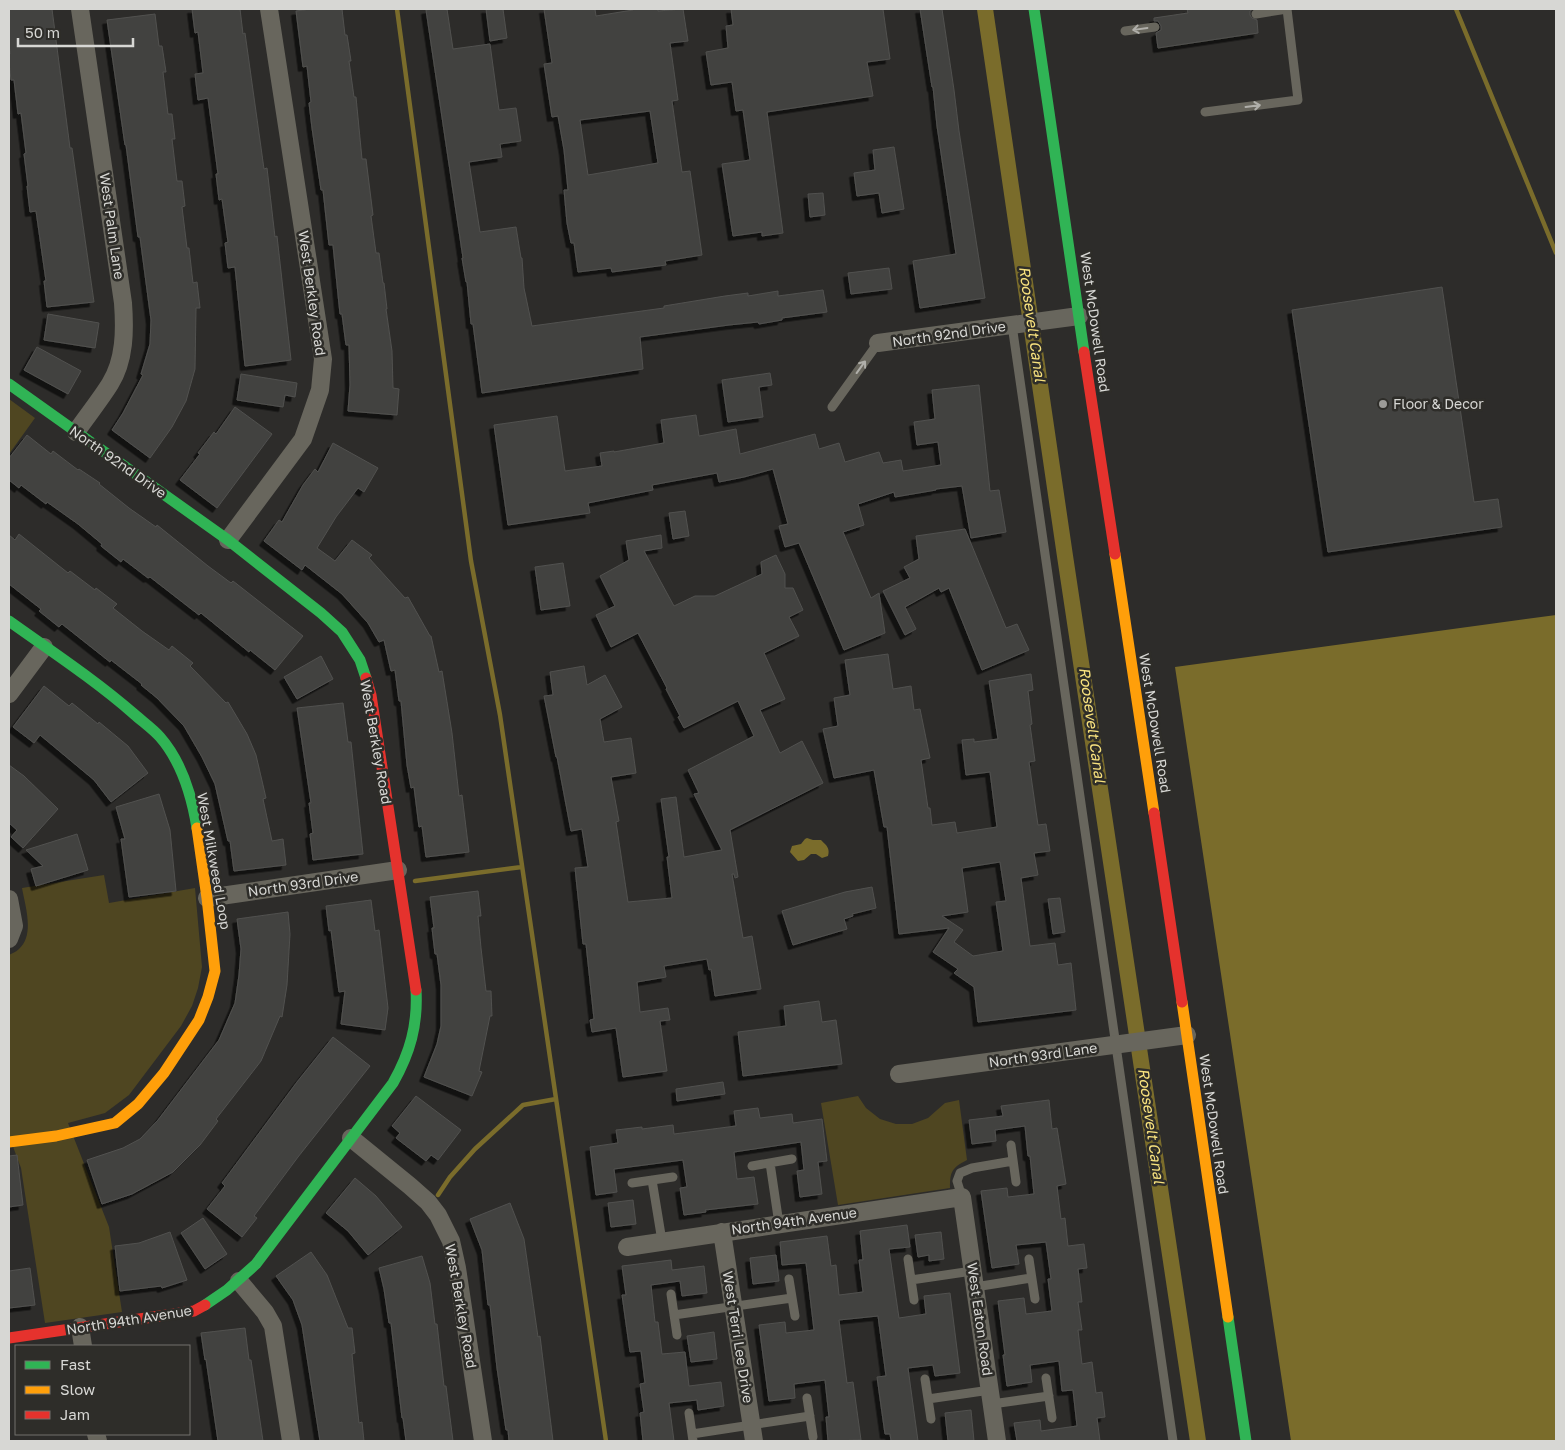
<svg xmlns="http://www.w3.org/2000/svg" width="1565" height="1450" viewBox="0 0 1565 1450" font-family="'Golos Text',sans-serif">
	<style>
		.green { fill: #4f4621 }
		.water { fill: #7a6c2b }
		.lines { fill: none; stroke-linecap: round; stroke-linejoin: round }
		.stream { stroke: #7a6c2b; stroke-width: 4.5 }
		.canal { stroke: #7a6c2b; stroke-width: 16 }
		.building { fill: #424240; stroke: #51514f; fill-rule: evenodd; filter: url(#shadow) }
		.lane { stroke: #68665d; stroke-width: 9 }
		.street { stroke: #68665d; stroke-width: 18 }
		.fast { stroke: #30b455; stroke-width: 11 }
		.slow { stroke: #ff9f0a; stroke-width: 11 }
		.jam { stroke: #e5322d; stroke-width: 11 }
		.oneway { stroke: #b0afaa }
		.poi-dot { fill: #9c9b98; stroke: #2e2d29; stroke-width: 2 }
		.labels { text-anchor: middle; stroke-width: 5; stroke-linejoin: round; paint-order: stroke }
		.street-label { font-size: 14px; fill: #d7d7d4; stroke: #2e2d29 }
		.poi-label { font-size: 14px; fill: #d7d7d4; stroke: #2e2d29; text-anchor: start }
		.water-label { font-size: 15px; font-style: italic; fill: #f7e17e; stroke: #2e2d29 }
	</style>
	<defs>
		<filter id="shadow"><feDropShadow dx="-4.5" dy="4.5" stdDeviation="0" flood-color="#0009"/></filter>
	</defs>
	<rect width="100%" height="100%" fill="#2d2c2a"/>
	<path class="green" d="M9 399 35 418 9 454Z
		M104 875 109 903 195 888 202 967 198 988 192 1006 181 1026 129 1095 105 1113 68 1123 109 1227 122 1312 45 1323 21 1168 9 1136V955C12 953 16 952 19 949 35 935 25 905 22 888Z
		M858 1096 866 1108 880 1119 896 1124H912L928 1118 945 1103 959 1100 967 1160C952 1168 950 1171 950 1188L838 1205 821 1103Z"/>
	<path class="water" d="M1556 615V1441H1291L1175 667Z
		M807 838 813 840H821C827 846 830 848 828 856L822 858 816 854H811L804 860 798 861 790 852 792 846 801 844 805 839Z"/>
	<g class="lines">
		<path class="stream" d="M397 9 471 561 500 715 606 1441
			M1456 9 1556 253
			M415 881 522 867
			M438 1195 450 1177 475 1149 523 1105 556 1099"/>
		<path class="canal" d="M985 9 1065 556 1198 1441"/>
	</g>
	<path class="building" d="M9 9H52L70 148H72L94 302 47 307 44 281H46L36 211 30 212 27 186H28L24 154 26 153 21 113 18 114 14 80H11L9 63V54H10L9 40Z
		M192 9H240L243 34 245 33 264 169 267 168 275 237 277 236 291 360 245 366 235 267 228 268 225 243 228 242 222 199 219 200 216 174H218L208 98 198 100 195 74 203 73 198 32 195 33Z
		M311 9H342L345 35H347L351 61H349L354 97H356L362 159H366L373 215 371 216 376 253H379L383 283H384L387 309H386L392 351 393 388 399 389 397 415 348 411 350 385 349 345H346L342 314H340L333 245H329L323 190H321L312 128 309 103 311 102 307 66 303 67 296 11Z
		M432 9H447L453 49 490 44 499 110 516 108 521 141 500 144 502 157 469 162 480 232 516 227 521 258H522L524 288 532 326 664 308V306L725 296 748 293V296L778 291V296L823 290 827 312 782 318V320L759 324 758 322 729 325 640 337 643 369 482 393 473 324H471L467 282H466L462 258H463L426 10Z
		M486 9H503L507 38 490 41Z
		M544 9H595L596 16 633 10V9H658V11L683 9 688 41 670 43 678 100 672 101 682 172 690 171 702 255 665 261 666 265 612 272 611 268 578 272 574 243H571L567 223 564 190H568L564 150 558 116 552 117 544 64 552 63ZM650 111 658 163 588 175 580 120Z
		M731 9H883L890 59 867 62 873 96 767 112 783 233 762 236V232L733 236 722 164 750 160 743 110 736 111 732 82 711 85 706 52 728 48 726 26 733 25Z
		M920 9H942L954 90 959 131 985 298 920 308 913 261 956 254 937 126 933 87H932Z
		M1187 9H1253L1250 11V15L1252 18 1257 20 1258 33 1158 48 1156 33 1161 30V26L1158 21H1154V18L1188 13Z
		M155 14 159 46H162L166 72H163L168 114H172L175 139H172L177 181H182L185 206 182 207 187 248H189L193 283 197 282 200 308H196L195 369 186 401 172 427 150 458 112 430 123 413 143 375 141 374 150 344 151 320 140 237H138L126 145H125L107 20Z
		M894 147 904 209 882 213 879 193 857 196 854 173 875 170 873 150Z
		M823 193 825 215 810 217 808 194Z
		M889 268 892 289 851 294 848 273Z
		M1442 287 1474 502 1498 499 1502 527 1328 552 1292 310Z
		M48 314 99 323 95 348 44 340Z
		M37 347 81 371 68 394 24 370Z
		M770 373 772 385 759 387 763 417 728 422 722 380Z
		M241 374 297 383 295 397 285 395 283 407 237 400Z
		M979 385 990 491 999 490 1006 532 971 538 962 486 936 489V490L895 497 894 492 858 504 864 525 843 532 871 598 879 593 885 633 844 650 799 543 785 547 779 526 788 524 773 469 744 477 719 482 717 473 652 485 653 490 588 503 590 513 508 525 494 425 557 416 565 471 602 466 600 453 614 451V452L664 443 661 420 696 415 699 436 736 429 740 454 815 434 819 449 839 443 845 462 879 452 883 463 901 460 903 471 941 465 938 442 917 445 914 422 935 419 932 390Z
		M235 407 272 434 217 508 180 480 200 454 198 453 214 432 216 434Z
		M27 435 51 454 53 451 78 470 79 469 100 483 99 484 129 508 156 527 157 525 208 566 231 583 233 581 303 636 275 670 250 650 249 652 201 613 199 615 150 577 148 578 123 559 121 562 101 546 102 544 78 524 47 502 46 504 21 485 19 488 9 480V458Z
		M333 443 378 468 364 492 358 488 336 517 317 548 335 561 352 540 372 555 369 558 405 598 408 597 430 636H431L439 672 442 671 452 733 459 796 462 795 469 852 426 857 422 826 419 827 414 787 411 788 407 765 401 701H399L395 670 391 671 384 640 379 642 368 623 342 594 305 565 302 570 264 541 279 520 282 522 303 485 315 469 318 472Z
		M685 511 689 536 673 539 669 513Z
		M965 529 1006 628 1017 624 1029 650 982 670 949 588 941 592 939 588 905 607 916 629 905 635 883 591 910 578 904 567 919 559 916 536Z
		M19 534 68 573 70 571 95 590 96 588 117 604 113 608 142 631 169 650 172 646 193 663 190 666 226 703 228 702 247 734 256 755 266 798 263 799 272 841 283 839 286 865 234 871 230 841H228L215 784 202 757 184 726 157 698 141 685 142 684 111 660 110 662 62 624 59 627 39 611 41 609 9 584V535L15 540Z
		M661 535 662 548 644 551 674 606 695 596H715L762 574 761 562 776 555 785 574V588H793L803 610 789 617 799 636 764 653 785 699 760 710 780 753 802 741 823 783 730 830 738 877 735 878 734 874H732L743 938 752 936 761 989 715 996 711 969 709 970 707 959 664 966 666 977 637 982 640 1012 668 1008 670 1020 660 1021 667 1071 623 1077 616 1028 592 1032 590 1020 594 1019 586 944H583L575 868 588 867 582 829 571 831 557 757H556L544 696 553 695 550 672 584 666 587 685 605 675 622 707 600 719 604 742 631 738 636 773 611 777 619 821 616 822 628 902 672 898 667 857H669L661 799 676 797 684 857 722 850 694 794 699 793 688 770 754 736 738 701 684 728 678 717 680 716 666 689 667 688 638 633 611 647 596 615 615 606 600 576 629 560 626 541Z
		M563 563 570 606 541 610 535 567Z
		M888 654 893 689 911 686 914 710 920 709 930 758 921 760 928 808H930L932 825 955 822 957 833 997 827 990 772 966 775 962 740 974 739V742L998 739 989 681 1031 674 1033 690 1028 691 1032 724 1030 725 1035 761 1029 762 1038 825 1046 824 1050 851 1034 853 1038 875 1021 878 1030 946 1055 943 1058 965 1071 963 1076 1010 978 1022 974 987 954 973 958 969 933 952 949 928 899 934 887 827H884L874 770 834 778 823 729 838 726 834 698 850 695 845 660ZM1000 862 1006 901 996 902 1003 951 973 956 954 942 963 930 942 916 968 912 962 868Z
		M321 656 333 679 297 699 284 677Z
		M44 686 69 706 72 703 98 724 99 722 128 746 148 773 111 802 94 780 40 735 34 743 13 727Z
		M343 703 348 742H351L363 854 313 860 310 834 313 833 309 803H311L297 708Z
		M9 765 24 776 58 809 23 848 11 837 17 830 9 823Z
		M159 794 170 830 176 891 129 897 121 839H125L116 807Z
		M77 834 88 870 36 886 31 869 43 866 26 850Z
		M872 887 876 908 852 914 853 916 844 919 847 929 793 945 782 911 845 892Z
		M478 891 481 916H478L481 948 486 991H491L492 1016H490L479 1071 482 1072 472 1096 424 1077 437 1044 441 1026V985L437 954H435L432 928H434L430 897Z
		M1060 898 1065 932 1053 934 1048 899Z
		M371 900 375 931 379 930 388 1008 385 1030 341 1024 345 991 339 992 331 930 329 931 326 906Z
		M288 912 290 934 287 985 282 1017 280 1016 261 1061 216 1119 218 1121 200 1145 173 1172 132 1194 102 1204 87 1160 123 1148 140 1139 158 1120 219 1040 235 1003 239 975 241 949 237 919Z
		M819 1001 822 1022 836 1020 842 1064 743 1076 738 1032 786 1026 784 1006Z
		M333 1037 370 1066 298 1157 254 1216 257 1218 242 1237 207 1209 225 1186 222 1183 297 1082Z
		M723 1082 725 1094 677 1101 676 1089Z
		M416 1096 461 1130 438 1160 431 1155 426 1161 396 1138 400 1133 392 1126Z
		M1049 1100 1052 1129 1057 1128 1066 1184 1057 1186 1061 1219 1065 1218 1068 1246 1084 1244 1087 1268 1078 1269 1082 1302H1078L1082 1330H1078L1082 1364 1092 1362 1096 1393 1102 1392 1105 1417 1097 1418 1100 1441H1017L1014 1423 1040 1420 1041 1431 1077 1426 1073 1390 1062 1391 1059 1361 1030 1365 1032 1382 1007 1386 1003 1355H1005L998 1301 1024 1298 1026 1314 1052 1311 1048 1279H1051L1046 1242 1016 1245 1019 1264 992 1268 981 1191 1007 1188 1008 1197 1034 1194 1030 1156H1028L1025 1126 995 1130 996 1141 972 1144 969 1120 1003 1116 1001 1106Z
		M758 1108 760 1118 792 1114 793 1123 822 1119 827 1161 818 1162 822 1194 800 1197 797 1171 804 1170 801 1142 734 1152 737 1179 754 1177 758 1204 705 1210 706 1212 684 1215 680 1188 687 1187 683 1160 614 1169 617 1192 596 1195 590 1147 618 1143 616 1130 642 1127V1129L673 1125 674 1134 736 1126 734 1111Z
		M17 1155 23 1205 9 1207V1156Z
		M355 1178 376 1196 402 1227 368 1255 348 1231 326 1213Z
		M633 1200 636 1224 611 1227 608 1203Z
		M510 1203 524 1239 538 1337 540 1336 553 1441H509L508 1430H506L497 1368 490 1305H488L482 1250 470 1219Z
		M203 1218 227 1254 205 1269 181 1233Z
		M907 1225 910 1247 889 1249 899 1318 926 1314 924 1296 950 1293 960 1373 935 1376 933 1365 908 1368 918 1441H891L890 1434H885L877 1377 886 1376 878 1316 839 1320 847 1383 853 1382 861 1440 828 1441 826 1417H829L825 1380 794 1384 795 1398 769 1401 759 1325 785 1322 786 1333 814 1330 806 1263 782 1265 780 1242 827 1236 831 1266 836 1265 839 1295 863 1292 859 1260H863L860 1231Z
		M170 1232 187 1280 162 1288 161 1286 120 1291 115 1246 139 1243Z
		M941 1232 944 1259 929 1261V1255L918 1257 915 1235Z
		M311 1252 327 1275 348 1328H352L355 1353 352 1354 355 1385 359 1423 362 1422 364 1441H320L302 1325 293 1300 276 1276Z
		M776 1255 779 1281 753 1284 750 1258Z
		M422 1256 430 1283 435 1324H437L444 1386H446L453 1441H406L403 1418H402L391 1323H389L384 1289 379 1268Z
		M671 1260 672 1270 704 1266 707 1293 682 1296 680 1281 651 1285 655 1322H658L662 1354 685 1352 689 1386 721 1382 724 1406 698 1410 697 1400 669 1403 674 1441H643L640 1413 644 1412 640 1384 645 1383 641 1351 630 1352 622 1295H626L622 1266Z
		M30 1268 35 1305 9 1308V1271Z
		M245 1328 249 1360H251L263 1441H218L206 1359 205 1360 201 1333Z
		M714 1332 717 1359 691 1362 687 1336Z
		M971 1410 974 1441H948L945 1413Z"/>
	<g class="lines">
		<path class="lane" d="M1125 31 1155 27
			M1205 112 1298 100 1287 9 1256 14
			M1012 325 1173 1441
			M832 407 878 343
			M1011 1145 1016 1182
			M770 1163 779 1224
			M752 1166 792 1159
			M652 1180 662 1241
			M632 1183 673 1177
			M962 1197 957 1181 960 1173 972 1168 1013 1161
			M908 1259 914 1300
			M1029 1259 1035 1299
			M789 1279 795 1316
			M911 1280 972 1271
			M975 1287 1031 1278
			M671 1294 677 1335
			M674 1315 792 1298
			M1046 1378 1052 1418
			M925 1379 931 1419
			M807 1398 813 1437
			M928 1399 990 1390
			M992 1404 1049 1396
			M689 1413 693 1441
			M692 1434 810 1416"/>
		<path class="street" d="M878 343 1079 316
			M76 432C87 416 100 400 110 384 125 360 125 330 123 303L80 9
			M228 540 303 439 320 390 323 359 269 9
			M9 694 44 647
			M207 898 398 870
			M9 899 14 926 9 939
			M899 1074 1187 1035
			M351 1138 410 1186 428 1202 438 1215 451 1241 457 1268 483 1441
			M722 1232 754 1441
			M627 1247 962 1197 997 1441
			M239 1281 265 1312 273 1326 291 1441
			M80 1327 83 1346
			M96 1434 98 1441"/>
		<path class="fast" d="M1034 9 1084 352
			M9 384 228 540 321 613 342 632 360 660 366 678
			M9 621C51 651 95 680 134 714 143 722 153 729 160 737 181 761 192 797 197 828
			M205 1305 227 1290 256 1264 393 1083C410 1053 418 1025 416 990
			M1228 1317 1246 1441"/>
		<path class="slow" d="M1115 554 1154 813
			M1182 1002 1228 1317
			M9 1142 56 1136 115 1123 138 1104 164 1073 199 1020 208 997 215 971 207 898 197 828"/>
		<path class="jam" d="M1084 352 1115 554
			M366 678 371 695 416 990
			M1154 813 1182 1002
			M9 1338 194 1311 205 1305"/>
	</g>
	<defs><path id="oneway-shaft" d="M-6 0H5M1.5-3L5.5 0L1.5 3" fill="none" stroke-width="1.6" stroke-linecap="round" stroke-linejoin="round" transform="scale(1.25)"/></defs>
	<g class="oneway">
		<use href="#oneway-shaft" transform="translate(1140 29) rotate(172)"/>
		<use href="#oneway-shaft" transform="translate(1253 106) rotate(-7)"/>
		<use href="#oneway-shaft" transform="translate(861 367) rotate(-54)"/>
	</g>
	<circle class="poi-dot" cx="1383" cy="404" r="5"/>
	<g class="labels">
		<g class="street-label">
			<text transform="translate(112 226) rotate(82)" y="5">West Palm Lane</text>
			<text transform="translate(312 293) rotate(82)" y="5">West Berkley Road</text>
			<text transform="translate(1095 322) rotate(82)" y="5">West McDowell Road</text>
			<text transform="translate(949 334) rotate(-8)" y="5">North 92nd Drive</text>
			<text transform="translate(118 462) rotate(35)" y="5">North 92nd Drive</text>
			<text transform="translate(1155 723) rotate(81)" y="5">West McDowell Road</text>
			<text transform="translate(376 742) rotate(80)" y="5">West Berkley Road</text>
			<text transform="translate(214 861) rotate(80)" y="5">West Milkweed Loop</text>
			<text transform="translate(303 884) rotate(-8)" y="5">North 93rd Drive</text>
			<text transform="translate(1043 1055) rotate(-8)" y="5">North 93rd Lane</text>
			<text transform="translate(1214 1124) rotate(82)" y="5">West McDowell Road</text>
			<text transform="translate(794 1221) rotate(-8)" y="5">North 94th Avenue</text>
			<text transform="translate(461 1306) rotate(80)" y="5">West Berkley Road</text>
			<text transform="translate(980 1319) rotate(82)" y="5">West Eaton Road</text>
			<text transform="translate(129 1320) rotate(-9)" y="5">North 94th Avenue</text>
			<text transform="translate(738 1337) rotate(81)" y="5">West Terri Lee Drive</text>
		</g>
		<g class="poi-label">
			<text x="1393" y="409">Floor &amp; Decor</text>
		</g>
		<g class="water-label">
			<text transform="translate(1032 324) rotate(82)" y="5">Roosevelt Canal</text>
			<text transform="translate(1092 725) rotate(82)" y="5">Roosevelt Canal</text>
			<text transform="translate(1151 1126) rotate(82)" y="5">Roosevelt Canal</text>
		</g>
	</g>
	<rect width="1565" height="1450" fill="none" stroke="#d7d7d4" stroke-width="20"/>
	<rect x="15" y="1345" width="175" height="90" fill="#2e2d29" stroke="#72716d"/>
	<rect x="25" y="1361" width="25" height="8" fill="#30b455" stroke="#72716d"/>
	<text x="60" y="1370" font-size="15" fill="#d7d7d4">Fast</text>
	<rect x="25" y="1386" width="25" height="8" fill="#ff9f0a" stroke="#72716d"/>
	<text x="60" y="1395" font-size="15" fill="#d7d7d4">Slow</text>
	<rect x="25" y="1411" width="25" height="8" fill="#e5322d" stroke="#72716d"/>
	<text x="60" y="1420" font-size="15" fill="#d7d7d4">Jam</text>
	<path d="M18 38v8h115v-8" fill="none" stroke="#d7d7d4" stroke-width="2.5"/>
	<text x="25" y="38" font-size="15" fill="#d7d7d4" stroke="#2e2d29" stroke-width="4" paint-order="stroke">50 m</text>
</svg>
